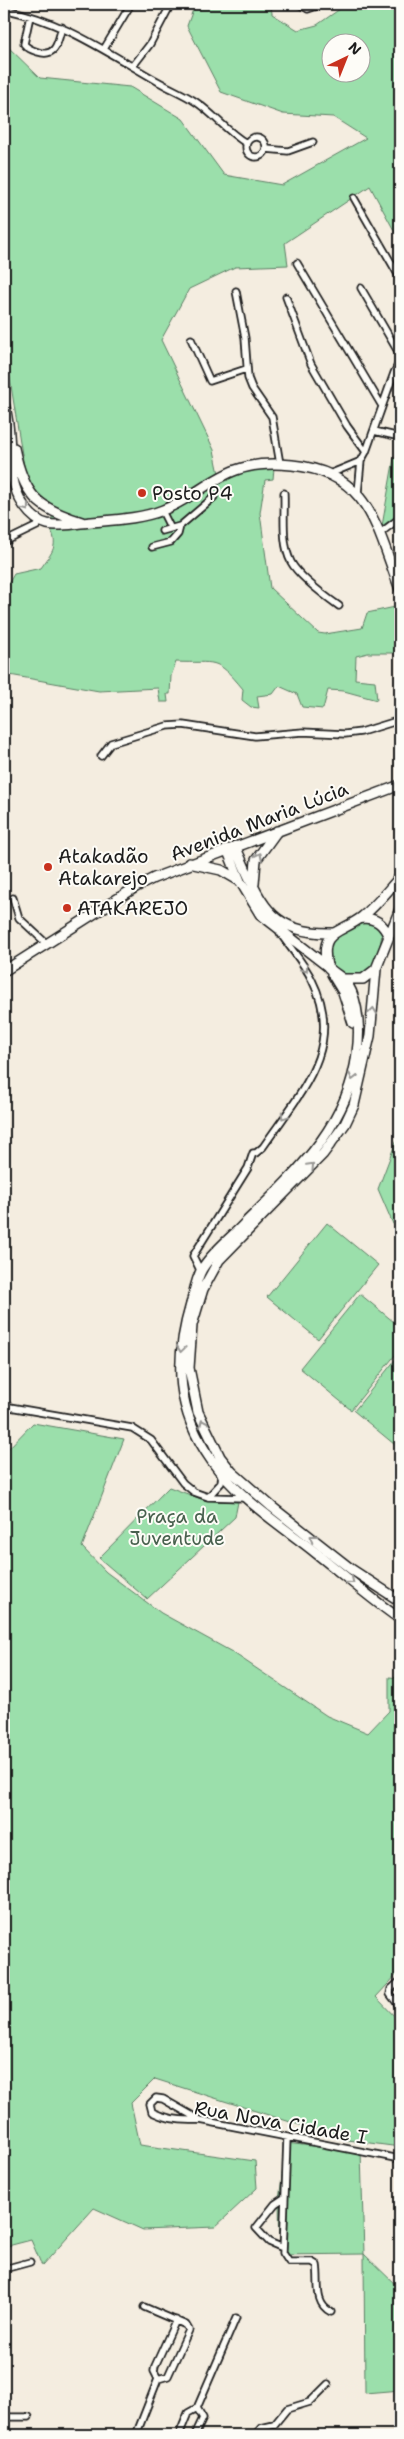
<svg xmlns="http://www.w3.org/2000/svg" width="404" height="2439" viewBox="0 0 404 2439" font-family="'Shantell Sans',sans-serif">
	<style>
		.green { fill: #9bdfab; stroke: #5c7e64; fill-rule: evenodd }
		.lines { fill: none; stroke-linecap: round; stroke-linejoin: round }
		.minor-casing { stroke: #1c1c1c; stroke-width: 9 }
		.secondary-casing { stroke: #1c1c1c; stroke-width: 12 }
		.minor { stroke: #fdfcf7; stroke-width: 5.5 }
		.secondary { stroke: #fdfcf7; stroke-width: 9 }
		.oneway { stroke: #989794 }
		.poi-dot { fill: #c8321e; stroke: #fdfcf7; stroke-width: 2 }
		.labels { text-anchor: middle; stroke-width: 4; stroke-linejoin: round; paint-order: stroke }
		.poi-label { font-size: 19px; fill: #1c1c1c; stroke: #fdfcf7; text-anchor: start }
		.street-label { font-size: 19px; fill: #1c1c1c; stroke: #fdfcf7 }
		.park-label { font-size: 19px; fill: #48604e; stroke: #fdfcf7 }
	</style>
	<rect width="100%" height="100%" fill="#f4ede0"/>
	<filter id="ink" filterUnits="userSpaceOnUse"><feTurbulence type="fractalNoise" baseFrequency=".02" numOctaves="2"/><feDisplacementMap in="SourceGraphic" scale="10" xChannelSelector="R" yChannelSelector="G"/><feConvolveMatrix kernelMatrix="1 2 1 2 8 2 1 2 1" color-interpolation-filters="sRGB"/></filter>
	<g filter="url(#ink)">
		<path class="green" d="M195 4H271L272 14 298 30 317 25 347 4H400V232L396 234 370 186 285 243 288 265 235 267 189 289 161 340 214 450 219 474 274 468 273 479 265 480 260 513 270 588 318 633 325 634 362 628 367 613 400 606V653H368L356 656 355 679 375 681 377 700 344 691 328 690 323 709 302 707 297 694 279 686 273 694 257 696 259 708 251 707 242 700 243 689C215 655 216 664 176 662L171 676 170 694H167L168 702H160L158 688 99 691 4 674V591L14 574 41 568C52 552 60 546 49 526L55 509 40 497 25 473 4 342V43L40 78 130 87 183 119 224 175 282 185 366 138 333 117 283 114 221 92 187 26ZM332 42H362V72H332Z
			M394 458 400 459V513L382 526Z
			M367 923 375 925 382 934C380 947 378 960 369 970 357 982 336 974 330 959 328 955 329 949 329 944 339 933 353 925 367 923Z
			M400 1131V1227L393 1224 378 1189Z
			M327 1223 378 1265 318 1339 267 1297Z
			M360 1294 400 1327V1349L351 1410 300 1368Z
			M400 1354V1449L354 1411Z
			M33 1423 124 1439 82 1547 106 1572 161 1613 232 1652 327 1716 368 1733 389 1711V1677L400 1678 399 1757 400 1971 376 1997 400 2022V2147L347 2140 155 2079 131 2103 140 2145 255 2161 257 2188 215 2227 143 2230 94 2208 42 2266 31 2240 4 2247V1453Z
			M169 1487 204 1500 238 1502 235 1517 147 1599 99 1558Z
			M286 2143 361 2152 364 2254 400 2289V2390L365 2393 364 2254 280 2255 279 2201Z"/>
		<g class="lines">
			<g class="minor-casing">
				<path id="minor" d="M299 4 308 9 323 4
					M4 9C67 23 104 51 159 82 171 89 184 94 196 102 214 114 227 132 246 143
					M30 16 24 44C28 49 32 50 38 52 57 58 58 40 62 27
					M104 49 131 4
					M133 66 150 44 171 4
					M246 147a10 10 0 1 1 20 0a10 10 0 1 1-20 0Z
					M266 149 288 151 313 142
					M354 198 400 278
					M297 263 382 406
					M361 288 400 355
					M236 291 245 338 248 378 252 388 272 417 280 464
					M286 297 311 364 347 426 366 452
					M191 339 210 381 246 369
					M374 431 400 437
					M332 473 361 461
					M284 493C285 514 281 543 291 562 299 577 325 596 339 606
					M358 493 361 461 366 452 394 373 400 361
					M162 511 170 527
					M162 531 180 526
					M379 534 400 518
					M4 542 37 526 40 522
					M152 547 171 542 178 534 180 526 214 497
					M101 756 111 743 167 726 183 725 255 736 303 732 345 734 361 732 400 720
					M13 898 19 918 47 944
					M201 1272 193 1256 248 1168 253 1153H256L263 1147C299 1094 346 1047 312 980 304 963 290 948 280 933
					M4 1406 132 1428 151 1440 183 1483 194 1492 208 1497 245 1498
					M208 1497 221 1483 222 1474
					M400 1981 391 1989 390 1994 400 2007
					M200 2120 163 2099 156 2098 150 2104 152 2112C166 2119 185 2121 200 2120L400 2159
					M287 2138 283 2253 289 2262H312L317 2265C320 2282 313 2303 331 2312
					M283 2248 269 2242 256 2228 275 2204 284 2198
					M4 2269 30 2262
					M144 2307 186 2325 189 2330 168 2376 158 2379
					M158 2379 154 2371 155 2366 176 2320
					M4 2417H29
					M136 2435 158 2379
					M179 2435 188 2413 197 2408 236 2318
					M195 2435 203 2418 197 2408
					M255 2435 261 2428 274 2425 287 2409 310 2402 328 2384"/>
			</g>
			<g class="secondary-casing">
				<path id="secondary" d="M4 404C15 438 3 475 24 506 41 530 56 526 81 523 108 520 138 520 163 510 189 500 211 479 236 470 255 463 273 463 292 465 370 473 376 527 400 589
					M14 448C24 495 36 508 82 522
					M235 846C259 897 266 935 333 933
					M227 849 240 881 260 914 327 966
					M189 863 221 870 240 881
					M400 877C388 890 377 905 362 917 340 934 319 929 327 966 333 974 343 976 348 985 359 1003 360 1032 357 1053 349 1126 294 1175 244 1224 231 1238 212 1252 202 1269 196 1279 194 1293 191 1304 174 1361 176 1411 212 1461 238 1498 281 1525 316 1553 344 1575 371 1599 400 1619
					M254 884 256 860 277 831
					M400 909 376 969 370 1036 354 1105 345 1124 323 1154 219 1260 203 1289 192 1325 189 1368 198 1412 220 1457 232 1472 272 1507 351 1569 400 1601
					M361 918C376 918 383 923 389 937
					M4 971 136 887 154 878 400 785
					M332 974 343 992 353 1023
					M344 979H363L376 969"/>
			</g>
			<use href="#minor" class="minor"/>
			<use href="#secondary" class="secondary"/>
		</g>
		<defs><path id="oneway-chevron" d="M-2-3.5L2.5 0L-2 3.5" fill="none" stroke-width="1.6" stroke-linecap="round" stroke-linejoin="round" transform="scale(1.25)"/></defs>
		<g class="oneway">
			<use href="#oneway-chevron" transform="translate(26 508) rotate(53)"/>
			<use href="#oneway-chevron" transform="translate(259 856) rotate(-63)"/>
			<use href="#oneway-chevron" transform="translate(305 969) rotate(55)"/>
			<use href="#oneway-chevron" transform="translate(373 1011) rotate(-83)"/>
			<use href="#oneway-chevron" transform="translate(353 1077) rotate(104)"/>
			<use href="#oneway-chevron" transform="translate(284 1116) rotate(124)"/>
			<use href="#oneway-chevron" transform="translate(311 1166) rotate(-47)"/>
			<use href="#oneway-chevron" transform="translate(181 1349) rotate(98)"/>
			<use href="#oneway-chevron" transform="translate(203 1423) rotate(-114)"/>
			<use href="#oneway-chevron" transform="translate(313 1538) rotate(-142)"/>
			<use href="#oneway-chevron" transform="translate(351 1581) rotate(39)"/>
		</g>
	</g>
	<g class="poi-dot">
		<circle cx="142" cy="493" r="5"/>
		<circle cx="48" cy="867" r="5"/>
		<circle cx="67" cy="908" r="5"/>
	</g>
	<g class="labels">
		<g class="poi-label">
			<text x="152" y="500">Posto P4</text>
			<text x="58" y="863">Atakadão<tspan x="58" dy="22">Atakarejo</tspan></text>
			<text x="77" y="915">ATAKAREJO</text>
		</g>
		<g class="street-label">
			<text transform="translate(259 821) rotate(-21)" y="7">Avenida Maria Lúcia</text>
			<text transform="translate(281 2122) rotate(10)" y="7">Rua Nova Cidade I</text>
		</g>
		<g class="park-label">
			<text x="177" y="1523">Praça da<tspan x="177" dy="22">Juventude</tspan></text>
		</g>
	</g>
	<rect width="404" height="2439" fill="none" stroke="#fdfcf7" stroke-width="20"/>
	<rect x="10" y="10" width="384" height="2419" fill="none" stroke="#1c1c1c" stroke-width="2" filter="url(#ink)"/>
	<g transform="translate(346 58) rotate(43)"><circle r="24" fill="#fdfcf7" stroke="#a3a29f"/>
	<path d="M0-4L9 19L0 12L-9 19Z" fill="#c8321e"/>
	<text y="-8" font-size="14" font-weight="bold" text-anchor="middle" fill="#1c1c1c">N</text>
	</g>
</svg>
